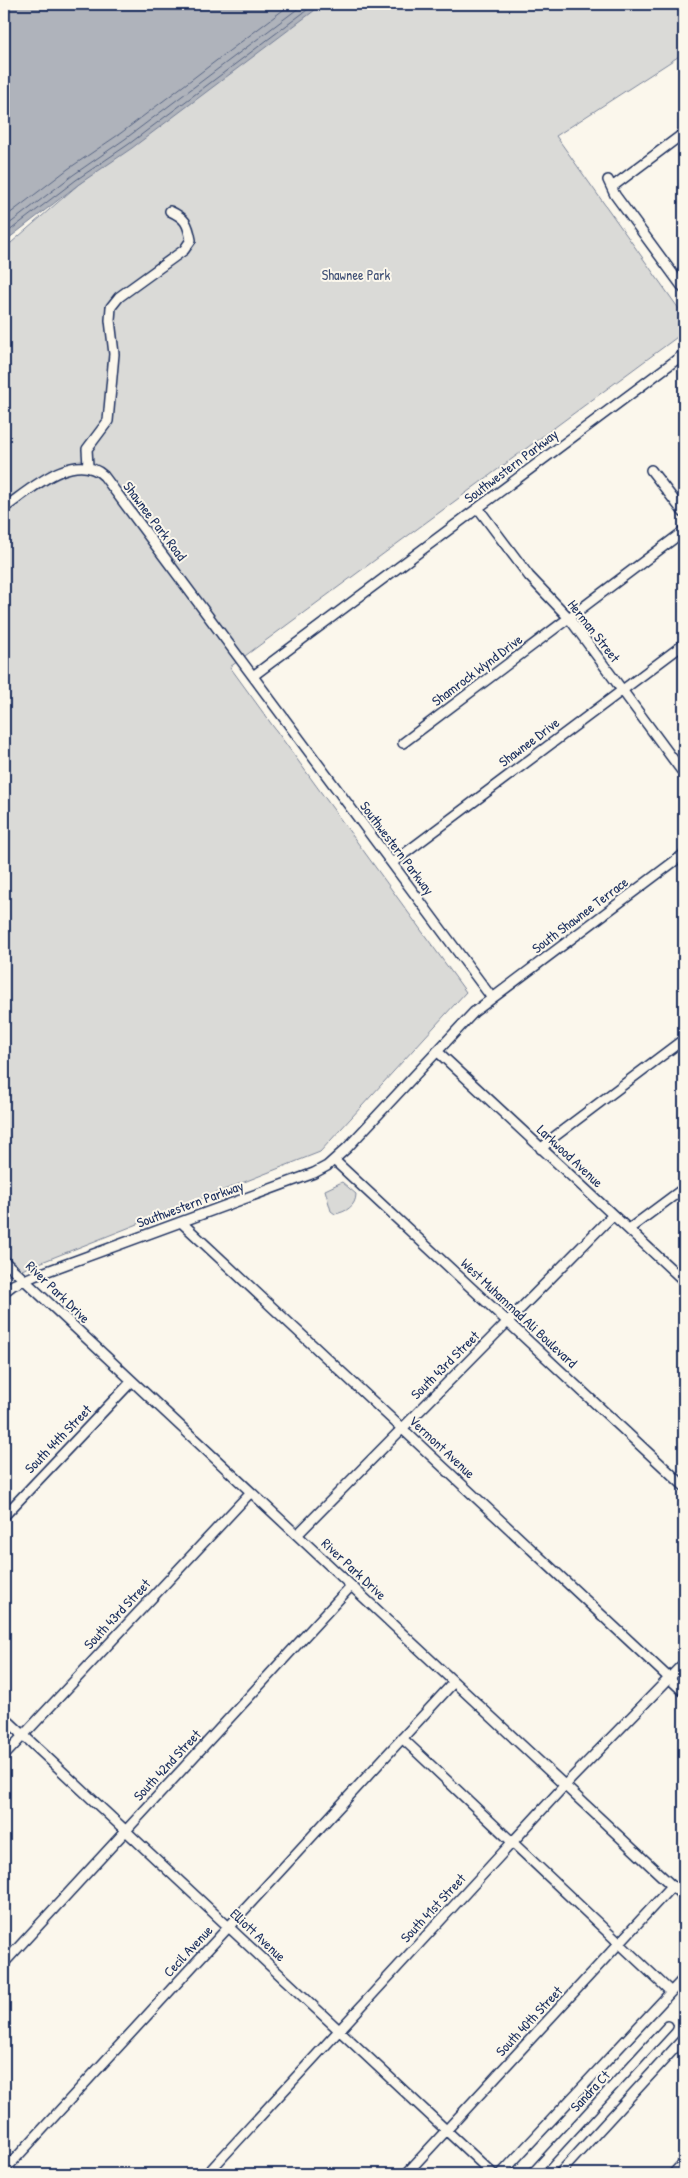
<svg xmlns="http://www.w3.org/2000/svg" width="688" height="2178" viewBox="0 0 688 2178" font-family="'Patrick Hand',sans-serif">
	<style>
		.green { fill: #dadad7; stroke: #7a849a }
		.water { fill: #afb3bb; stroke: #747e96 }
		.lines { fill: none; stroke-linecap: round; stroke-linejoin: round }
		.shore { stroke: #566483; stroke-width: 1 }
		.minor-casing { stroke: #1b2f5e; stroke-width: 12 }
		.minor { stroke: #fbf7ec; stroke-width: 9 }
		.labels { text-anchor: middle; stroke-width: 4; stroke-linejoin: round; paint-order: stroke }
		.park-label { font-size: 14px; fill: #415176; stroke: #fbf7ec }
		.street-label { font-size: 14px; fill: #1b2f5e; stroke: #fbf7ec }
	</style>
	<rect width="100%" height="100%" fill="#fbf7ec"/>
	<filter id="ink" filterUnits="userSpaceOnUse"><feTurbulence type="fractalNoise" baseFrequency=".02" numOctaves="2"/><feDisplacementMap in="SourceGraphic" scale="10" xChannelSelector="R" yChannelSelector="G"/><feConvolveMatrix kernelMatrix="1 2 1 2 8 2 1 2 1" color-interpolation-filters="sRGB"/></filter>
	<g filter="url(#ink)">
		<path class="green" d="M314 4H684V53L556 136 684 316V332L230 667 466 992 320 1152 4 1277V249L79 184Z
			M342 1182 356 1194C356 1206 346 1212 335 1214L331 1211 325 1190Z"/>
		<path class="water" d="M4 4H323L132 148 79 184 4 242Z"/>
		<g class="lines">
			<path class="shore" d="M4 218 68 169 121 133 291 4
				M4 228 73 175 125 139 304 4
				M4 235 76 180 129 144 315 4"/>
			<g class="minor-casing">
				<path id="minor" d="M608 180 615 195 684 289
					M612 187 684 133
					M88 466 87 449 108 421 114 354 110 320 111 307 119 297 184 250 191 240C188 223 185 218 170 211
					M651 470 684 513
					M4 508C29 491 74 448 104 476L492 998
					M478 508 529 576 569 618 684 774
					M253 676 684 354
					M403 743 684 531
					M392 863 684 644
					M437 1051 684 1281
					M541 1149 554 1137 684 1039
					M334 1160 684 1486
					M181 1222 684 1692
					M629 1229 684 1188
					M4 1261 684 1897
					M4 1292 13 1285 34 1276 314 1173 327 1166 347 1148 474 1012 684 854
					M4 1516 132 1381
					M297 1535 613 1215
					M4 1717 493 2174
					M402 1738 671 1992
					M4 1756 251 1492
					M4 1963 351 1586
					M4 2171 454 1682
					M207 2174 565 1785 684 1663
					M406 2174 672 1886
					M501 2174 684 1978
					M532 2174 668 2026
					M559 2174 684 2038
					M673 2174 684 2162"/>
			</g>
			<use href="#minor" class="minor"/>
		</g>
	</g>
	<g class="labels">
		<g class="park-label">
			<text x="356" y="280">Shawnee Park</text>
		</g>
		<g class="street-label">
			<text transform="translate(511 466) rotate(-37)" y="5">Southwestern Parkway</text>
			<text transform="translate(155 521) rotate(53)" y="5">Shawnee Park Road</text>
			<text transform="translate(594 631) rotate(52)" y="5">Herman Street</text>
			<text transform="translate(477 670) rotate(-37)" y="5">Shamrock Wynd Drive</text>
			<text transform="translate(529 742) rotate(-37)" y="5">Shawnee Drive</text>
			<text transform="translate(397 848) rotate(53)" y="5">Southwestern Parkway</text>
			<text transform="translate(580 915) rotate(-37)" y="5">South Shawnee Terrace</text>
			<text transform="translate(570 1156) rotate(43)" y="5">Larkwood Avenue</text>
			<text transform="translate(190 1204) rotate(-20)" y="5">Southwestern Parkway</text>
			<text transform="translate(58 1292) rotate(44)" y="5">River Park Drive</text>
			<text transform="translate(519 1313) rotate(43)" y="5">West Muhammad Ali Boulevard</text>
			<text transform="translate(445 1365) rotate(-45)" y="5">South 43rd Street</text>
			<text transform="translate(58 1439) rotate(-46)" y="5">South 44th Street</text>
			<text transform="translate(442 1447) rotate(43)" y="5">Vermont Avenue</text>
			<text transform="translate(354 1569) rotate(43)" y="5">River Park Drive</text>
			<text transform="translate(117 1614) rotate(-47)" y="5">South 43rd Street</text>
			<text transform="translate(167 1765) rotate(-47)" y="5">South 42nd Street</text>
			<text transform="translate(433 1908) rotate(-47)" y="5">South 41st Street</text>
			<text transform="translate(258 1935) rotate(43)" y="5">Elliott Avenue</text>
			<text transform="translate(188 1951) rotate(-47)" y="5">Cecil Avenue</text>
			<text transform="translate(529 2021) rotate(-47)" y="5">South 40th Street</text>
			<text transform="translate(590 2091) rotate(-47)" y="5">Sandra Ct</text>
		</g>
	</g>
	<rect width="688" height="2178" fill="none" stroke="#fbf7ec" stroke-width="20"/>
	<rect x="10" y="10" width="668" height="2158" fill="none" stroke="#1b2f5e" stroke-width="2" filter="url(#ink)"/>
</svg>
